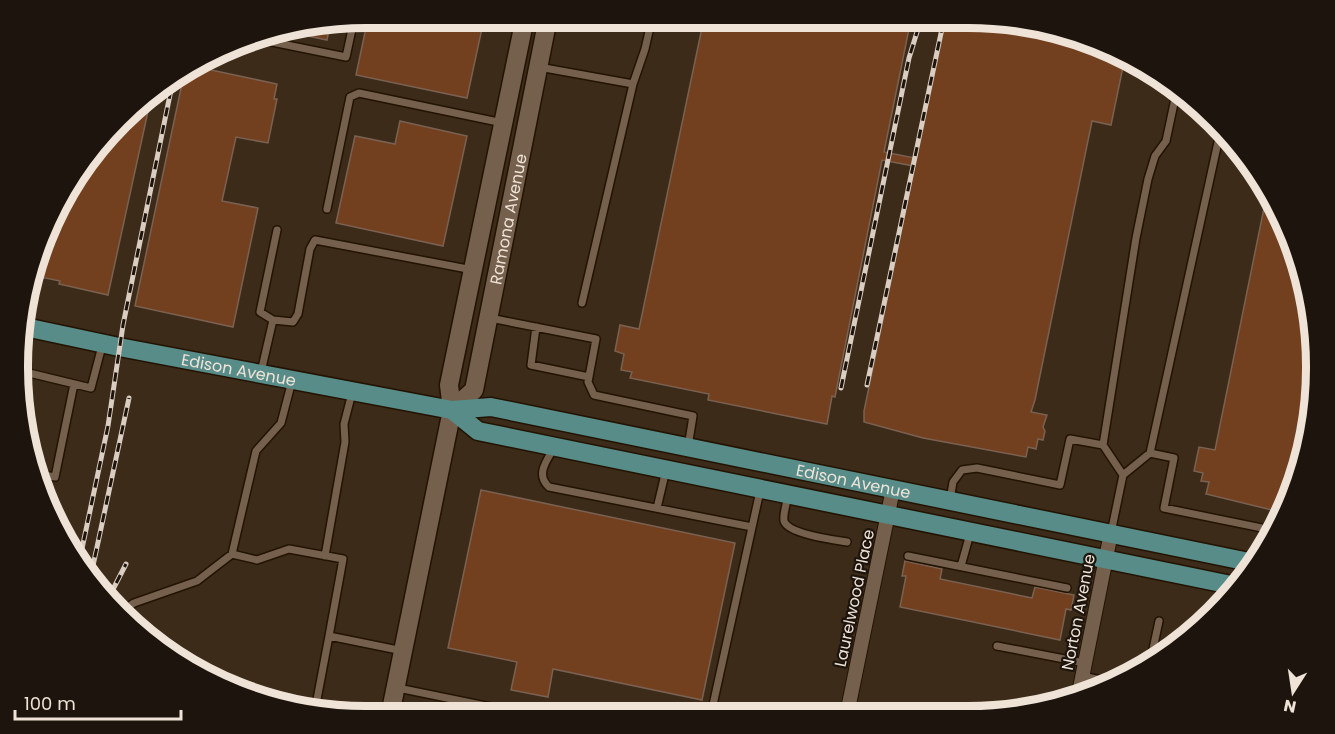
<svg xmlns="http://www.w3.org/2000/svg" width="1335" height="734" viewBox="0 0 1335 734" font-family="Poppins,sans-serif">
	<style>
		.building { fill: #72401f; stroke: #7a6152; stroke-width: 1.5 }
		.lines { fill: none; stroke-linecap: round; stroke-linejoin: round }
		.service-casing { stroke: #231302; stroke-width: 10 }
		.minor-casing { stroke: #231302; stroke-width: 16 }
		.secondary-casing { stroke: #231302; stroke-width: 21 }
		.primary-casing { stroke: #231302; stroke-width: 21 }
		.service { stroke: #74604c; stroke-width: 7 }
		.minor { stroke: #74604c; stroke-width: 14 }
		.secondary { stroke: #74604c; stroke-width: 18 }
		.primary { stroke: #578c89; stroke-width: 18 }
		.rail-casing { stroke: #dacdc1; stroke-width: 5 }
		.rail { stroke: #1d150d; stroke-width: 3; stroke-dasharray: 9; stroke-linecap: butt }
		.labels { text-anchor: middle; stroke-width: 4.5; stroke-linejoin: round; paint-order: stroke }
		.street-label { font-size: 16px; fill: #efe3d7; stroke: #1d150d }
		.rim { fill: none; stroke: #efe3d7; stroke-width: 8 }
	</style>
	<rect width="100%" height="100%" fill="#3c2b18"/>
	<path class="building" d="M368 18H410L438 24 440 18 484 19 467 98 356 75Z
		M704 18 911 19 884 152 915 158 914 166 882 160 835 397 832 396 827 424 708 400 709 394 630 378 632 372 621 370 624 354 615 351 620 325 639 329Z
		M945 19H990L1059 30 1125 57 1111 125 1092 121 1035 400 1031 412 1047 415 1043 427 1045 431 1043 440 1038 439 1036 449 1028 447 1026 457 923 438 864 422V411Z
		M330 24 327 40 285 31Z
		M197 67 277 84 274 99H277L268 143 236 137 222 201 258 208 233 327 135 306 184 74Z
		M152 93 108 295 59 284 60 281 31 275 77 173Z
		M400 121 467 136 443 246 336 223 355 136 395 144Z
		M1266 198 1305 277 1314 413 1280 512 1206 494 1209 482 1201 481 1203 473 1194 471 1199 447 1215 450Z
		M481 490 735 543 702 700 553 669 548 697 511 690 517 662 448 648Z
		M905 561 942 569 940 579 1032 598 1035 587 1074 595 1071 610 1066 609 1060 640 900 607 906 576H902Z"/>
	<g class="lines">
		<g class="service-casing">
			<path id="service" d="M252 38 346 57 354 20
				M539 67 633 84
				M327 209 350 97 359 93 503 123
				M582 303 633 84 645 49 652 18
				M490 318 596 339 588 382 594 395 693 416 688 447
				M273 320 293 322 298 314 310 249 315 240 473 270
				M536 327 531 365 589 377
				M21 371 91 388 102 346
				M261 372 273 320 260 312 277 230
				M1103 445 1136 238 1148 179 1155 156 1166 141 1176 94
				M554 448C547 460 535 475 549 487L752 527
				M1150 453 1220 133
				M38 474 55 477 74 384
				M788 497C786 504 783 514 784 521 788 534 834 540 847 542
				M950 500 953 482 962 470 977 468 1060 485 1070 439 1103 445 1123 475
				M657 508 666 470
				M1111 533 1123 475 1150 453 1174 458 1164 508 1272 530 1273 532
				M232 554 257 560 289 549 343 559 329 636 403 651
				M325 556 345 442 344 424 352 393
				M908 556 1067 588
				M961 566 970 534
				M122 611 134 603 197 581 232 554 256 451 281 423 292 381
				M1188 635 1190 627
				M997 646 1085 663
				M1150 663 1159 621
				M1082 676 1111 682
				M398 688 530 715
				M268 701 314 710
				M315 710 329 636
				M711 714 760 491"/>
		</g>
		<g class="minor-casing">
			<path id="minor" d="M1078 698 1111 533
				M847 714 893 489"/>
		</g>
		<g class="secondary-casing">
			<g id="secondary">
				<path id="s1" d="M452 410 474 390 548 18"/>
				<path d="M390 715 452 410 449 385 525 18"/>
			</g>
		</g>
		<g class="primary-casing">
			<g id="primary">
				<path id="s2" d="M25 327 119 347 452 410 491 407 1254 563"/>
				<path d="M452 410 478 431 1236 586"/>
			</g>
		</g>
		<use href="#service" class="service"/>
		<use href="#minor" class="minor"/>
		<use href="#secondary" class="secondary"/>
		<use href="#primary" class="primary"/>
		<g class="rail-casing">
			<path id="rail" d="M867 385 944 19
				M841 388 909 58 921 19
				M80 558 108 426 123 325 173 80
				M91 575 129 398
				M108 599 126 564"/>
		</g>
		<use href="#rail" class="rail"/>
	</g>
	<g class="labels">
		<g class="street-label">
			<text dy="6" stroke="none"><textPath href="#s1" startOffset="204">Ramona Avenue</textPath></text>
			<text dy="6" stroke="none"><textPath href="#s2" startOffset="218">Edison Avenue</textPath></text>
			<text dy="6" stroke="none"><textPath href="#s2" startOffset="844">Edison Avenue</textPath></text>
			<text transform="translate(854 598) rotate(-78)" y="6">Laurelwood Place</text>
			<text transform="translate(1078 612) rotate(-79)" y="6">Norton Avenue</text>
		</g>
	</g>
	<path d="M0 0H1335V734H0ZM366 28H968A338 338 0 0 1 1306 366V368A338 338 0 0 1 968 706H366A338 338 0 0 1 28 368V366A338 338 0 0 1 366 28Z" fill="#1d150d" fill-rule="evenodd"/>
	<path class="rim" d="M366 28H968A338 338 0 0 1 1306 366V368A338 338 0 0 1 968 706H366A338 338 0 0 1 28 368V366A338 338 0 0 1 366 28Z"/>
	<g transform="translate(1293 692) rotate(192)" stroke="#1d150d" stroke-width="4.5" paint-order="stroke">
	<path d="M0-4.5L10 22L0 15L-10 22Z" fill="#efe3d7"/>
	<text y="-9" font-size="16" font-weight="bold" text-anchor="middle" fill="#efe3d7">N</text>
	</g>
	<path d="M15 710v9h166v-9" fill="none" stroke="#efe3d7" stroke-width="3"/>
	<text x="24" y="710" font-size="18" fill="#efe3d7" stroke="#1d150d" stroke-width="4.5" paint-order="stroke">100 m</text>
</svg>
